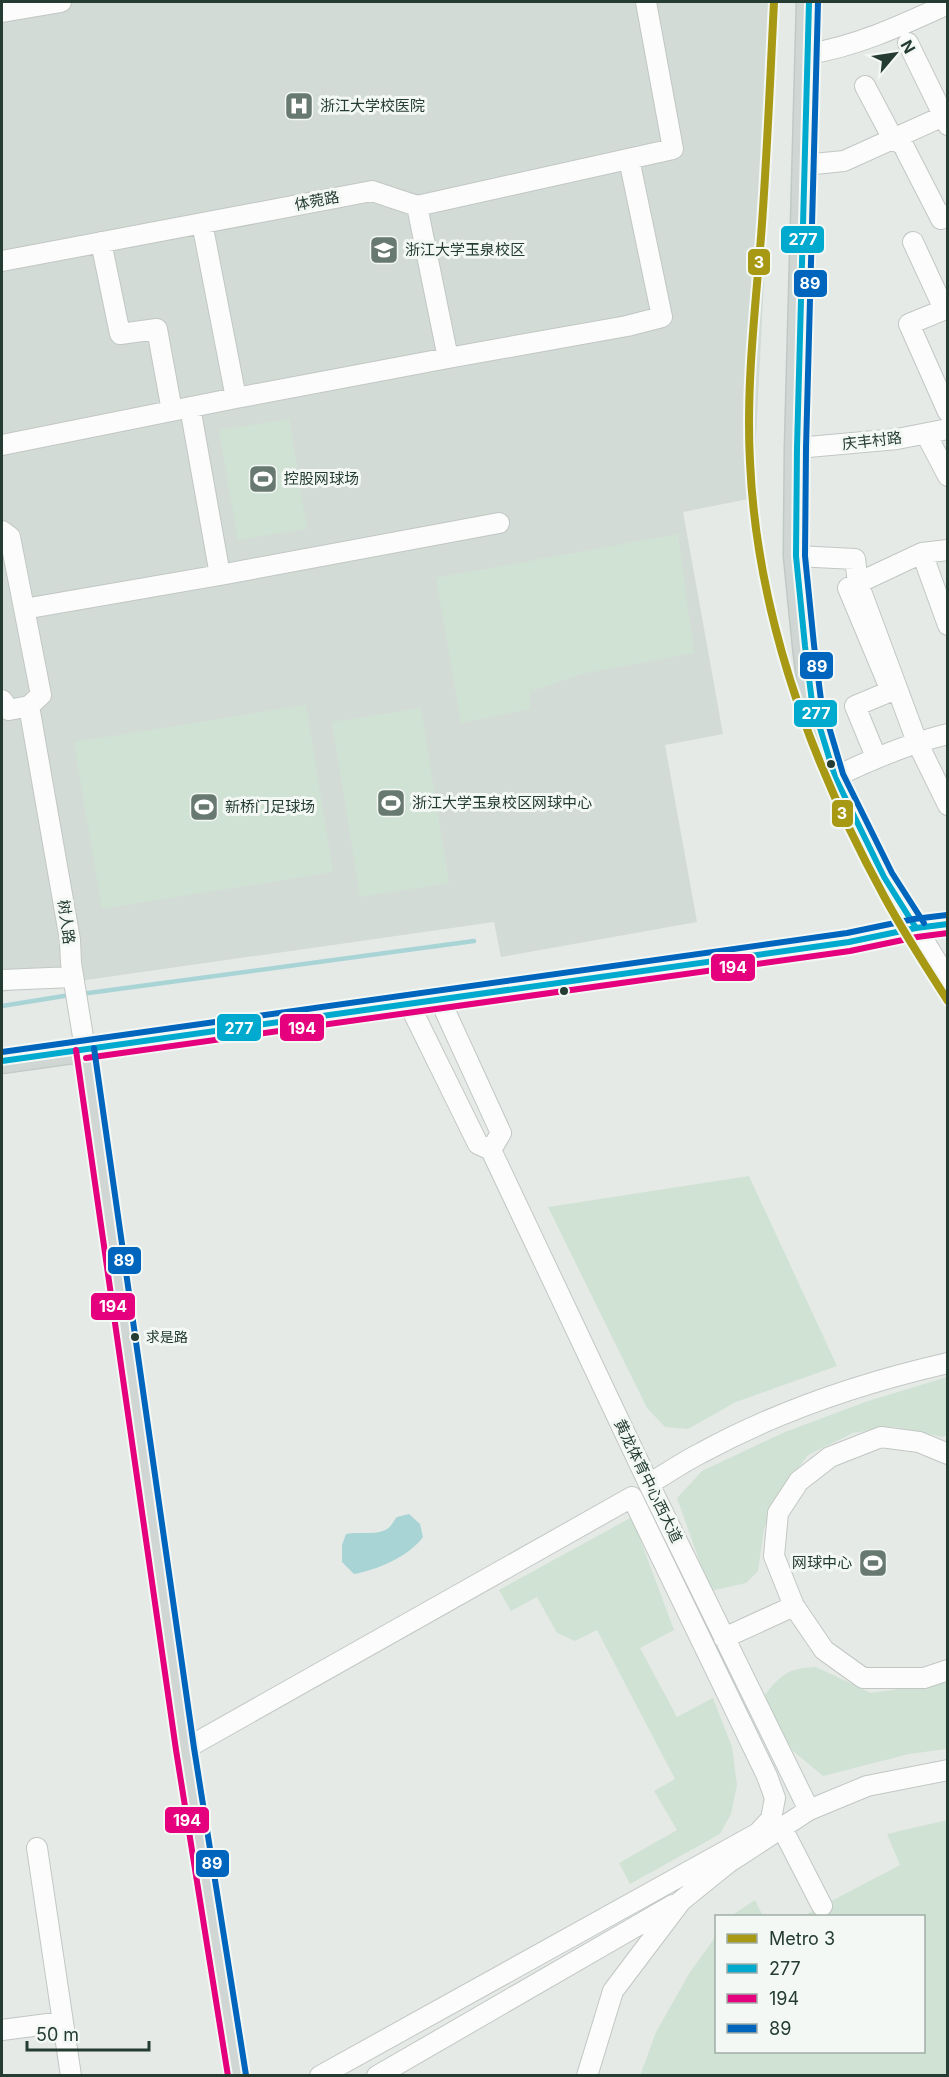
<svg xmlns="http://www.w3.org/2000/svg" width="949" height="2077" viewBox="0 0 949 2077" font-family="Inter,'Noto Sans SC',sans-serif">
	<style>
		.built { fill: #d3dbd6 }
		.green { fill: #d0e2d3 }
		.water { fill: #a9d4d5 }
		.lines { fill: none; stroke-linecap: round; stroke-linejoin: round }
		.stream { stroke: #a9d4d5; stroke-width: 4.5 }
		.minor-casing { stroke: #c2c7c4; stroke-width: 22 }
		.major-casing { stroke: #c1c9c5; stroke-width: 27 }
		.minor { stroke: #fbfcfb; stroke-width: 20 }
		.major { stroke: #cfd6d3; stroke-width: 24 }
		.bus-1-casing { stroke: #f3f8f5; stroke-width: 10 }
		.bus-2-casing { stroke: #f3f8f5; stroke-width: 10 }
		.bus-3-casing { stroke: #f3f8f5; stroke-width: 10 }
		.bus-1 { stroke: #00a9ce; stroke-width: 6 }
		.bus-2 { stroke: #e5007d; stroke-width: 6 }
		.bus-3 { stroke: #0065bd; stroke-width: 6 }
		.metro-1-casing { stroke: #f3f8f5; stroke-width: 12 }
		.metro-1 { stroke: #a79914; stroke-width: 8 }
		.bus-dot { fill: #243c32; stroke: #f3f8f5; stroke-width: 2 }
		.labels { text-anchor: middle; stroke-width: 6; stroke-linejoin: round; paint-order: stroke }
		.bus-label { font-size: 14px; fill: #243c32; stroke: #f3f8f5; text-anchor: start }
		.poi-label { font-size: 15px; fill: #243c32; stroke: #f3f8f5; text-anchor: start }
		.street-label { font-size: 15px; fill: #243c32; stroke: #f3f8f5 }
		.line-badge { stroke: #f3f8f5; stroke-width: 2 }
		.badge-label { font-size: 16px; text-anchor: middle; font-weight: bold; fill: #fff }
	</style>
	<rect width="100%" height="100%" fill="#e5eae7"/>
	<path class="built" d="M2 2H778L753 498 683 512 723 734 665 745 697 922 501 957 494 922 2 992Z"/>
	<path class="green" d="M289 419 307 529 238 540 219 430Z
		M678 534 694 653 581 674 530 692V709L461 723 436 578Z
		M306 705 333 872 102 909 74 742Z
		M421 708 449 883 360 897 332 722Z
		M749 1176 837 1366 736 1402 688 1429 665 1427 647 1408 548 1207Z
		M947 1377V1435L942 1437 895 1427 853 1433 808 1455 778 1495 764 1529 758 1571 746 1583 710 1591 677 1498 702 1471 785 1432 865 1402Z
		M632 1517 674 1630 640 1648 677 1717 713 1698 732 1747 737 1785 731 1814 720 1834 630 1884 619 1863 677 1830 654 1791 675 1779 597 1630 575 1641 557 1633 537 1597 511 1611 499 1590Z
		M816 1667 871 1693 947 1682V1749L909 1754 823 1776 793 1751 767 1707 765 1695C781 1674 789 1668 816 1667Z
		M947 1820V2075L640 2076 656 2032 690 1972 716 1936V2052H924V1916H803L900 1865 887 1834Z
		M755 1900 763 1916H731Z"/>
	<path class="water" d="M409 1514 420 1524 423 1537C408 1557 377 1570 354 1574L342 1562V1545L346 1534C358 1531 376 1536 387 1529 391 1527 394 1520 397 1517Z"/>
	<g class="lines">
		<path class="stream" d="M81 994 474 941
			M2 1006 70 995"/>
		<g class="minor-casing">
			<path id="minor" d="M2 12 61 2
				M908 43 948 125
				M808 54C858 46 902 25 948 4
				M865 86 893 139 903 145 941 219 948 215
				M804 165 844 161 948 114
				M417 206 448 358
				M101 242 120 334 157 329 172 411
				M913 242 944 309
				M2 261 372 191 417 206 673 149 646 2
				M948 308 909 324 948 412
				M236 398 448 358 627 326 662 317 629 159
				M926 434 948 476
				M2 445 236 398 202 223
				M797 448 897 439 948 429
				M2 531 10 537 41 695 29 706 9 710 2 700
				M948 550 922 553 948 625
				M796 556 855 559 858 583 922 553
				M220 575 499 523
				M24 609 220 575 190 407
				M29 706 70 940 71 963 85 1049
				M876 757 855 706 891 691 848 588 858 583 917 742 948 805
				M835 777C872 759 907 744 948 734
				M916 928 948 980
				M2 980 73 977
				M440 1000 501 1133 491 1150
				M409 1004 478 1144 491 1150 649 1484 809 1810
				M649 1484C666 1474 683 1462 701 1453 776 1412 865 1382 948 1363
				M794 1606 774 1556 778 1513 799 1481 830 1457 881 1437 919 1442 948 1454
				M724 1638 794 1606 824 1650 863 1678H924L948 1670
				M185 1749 632 1497 767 1776 775 1798 771 1819 758 1833 320 2076
				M782 1828 822 1906
				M37 1848 71 2076
				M2 2030 63 2022
				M377 2076 673 1905
				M587 2076 613 1991 681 1901 728 1863 809 1810 867 1786 948 1770"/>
		</g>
		<g class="major-casing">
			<path id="major" d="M809 2 797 448 796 556 805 646 812 702 835 777 853 817 884 877 916 928
				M85 1049 185 1749 237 2076
				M2 1061 849 942 916 928 948 924"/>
		</g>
		<use href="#minor" class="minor"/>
		<use href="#major" class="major"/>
		<g class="bus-1-casing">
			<path id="bus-1" d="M809 2 797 448 796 556 805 646 812 702 835 777 884 877 916 928
				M2 1061 849 942 916 928 948 924"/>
		</g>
		<g class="bus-2-casing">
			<path id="bus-2" d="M76 1050 176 1750 228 2076
				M86 1058 850 951 917 937 948 933"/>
		</g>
		<g class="bus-3-casing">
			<path id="bus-3" d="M818 2 806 448 805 556 814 645 821 700 843 774 892 873 924 923
				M94 1048 194 1748 246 2075
				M2 1052 847 933 914 919 947 915"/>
		</g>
		<use href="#bus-1" class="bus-1"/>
		<use href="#bus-2" class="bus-2"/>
		<use href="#bus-3" class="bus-3"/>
		<g class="metro-1-casing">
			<path id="metro-1" d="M774 2C770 80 767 159 761 237 755 312 746 387 750 462 757 617 811 763 885 898 904 933 926 967 948 1001"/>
		</g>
		<use href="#metro-1" class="metro-1"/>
	</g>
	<defs>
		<g id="hospital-square" transform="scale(1.5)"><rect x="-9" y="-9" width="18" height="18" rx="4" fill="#687971" stroke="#f3f8f5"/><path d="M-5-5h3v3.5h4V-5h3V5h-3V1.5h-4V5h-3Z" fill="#fff"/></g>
		<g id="university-square" transform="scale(1.5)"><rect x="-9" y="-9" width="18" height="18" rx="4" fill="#687971" stroke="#f3f8f5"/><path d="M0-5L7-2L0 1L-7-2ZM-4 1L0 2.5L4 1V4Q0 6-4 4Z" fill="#fff"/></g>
		<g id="stadium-square" transform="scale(1.5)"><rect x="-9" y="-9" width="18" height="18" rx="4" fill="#687971" stroke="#f3f8f5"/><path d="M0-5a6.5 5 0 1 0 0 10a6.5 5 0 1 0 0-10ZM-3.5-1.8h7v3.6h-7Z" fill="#fff"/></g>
	</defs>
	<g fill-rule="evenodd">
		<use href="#hospital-square" x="299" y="106"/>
		<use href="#university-square" x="384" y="250"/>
		<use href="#stadium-square" x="263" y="479"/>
		<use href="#stadium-square" x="391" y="803"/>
		<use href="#stadium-square" x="204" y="807"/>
		<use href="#stadium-square" x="873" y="1563"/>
	</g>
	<g class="bus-dot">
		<circle cx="831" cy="764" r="5"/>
		<circle cx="564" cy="991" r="5"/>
		<circle cx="135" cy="1337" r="5"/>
	</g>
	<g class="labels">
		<g class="bus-label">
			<text x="146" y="1342">求是路</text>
		</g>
		<g class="poi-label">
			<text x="320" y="111">浙江大学校医院</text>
			<text x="405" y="255">浙江大学玉泉校区</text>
			<text x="284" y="484">控股网球场</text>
			<text x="412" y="808">浙江大学玉泉校区网球中心</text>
			<text x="225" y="812">新桥门足球场</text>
			<text x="852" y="1568" text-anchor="end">网球中心</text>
		</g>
		<g class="street-label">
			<text transform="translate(317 201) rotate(-11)" y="5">体菀路</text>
			<text transform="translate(872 441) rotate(-7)" y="5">庆丰村路</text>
			<text transform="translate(66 922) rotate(82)" y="5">树人路</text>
			<text transform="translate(648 1481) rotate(64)" y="5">黄龙体育中心西大道</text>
		</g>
	</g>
	<g class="line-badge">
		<rect x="780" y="225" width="45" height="29" rx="6" fill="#00a9ce"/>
		<rect x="747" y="248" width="24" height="28" rx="6" fill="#a79914"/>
		<rect x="793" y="269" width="35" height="29" rx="6" fill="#0065bd"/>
		<rect x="799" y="651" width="35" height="29" rx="6" fill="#0065bd"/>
		<rect x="793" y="699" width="45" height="29" rx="6" fill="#00a9ce"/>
		<rect x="831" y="799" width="23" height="29" rx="6" fill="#a79914"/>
		<rect x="710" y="953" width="46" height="29" rx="6" fill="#e5007d"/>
		<rect x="216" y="1013" width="46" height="29" rx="6" fill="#00a9ce"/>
		<rect x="279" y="1013" width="46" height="29" rx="6" fill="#e5007d"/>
		<rect x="107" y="1246" width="35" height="29" rx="6" fill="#0065bd"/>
		<rect x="90" y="1292" width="46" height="29" rx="6" fill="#e5007d"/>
		<rect x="164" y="1806" width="46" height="28" rx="6" fill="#e5007d"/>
		<rect x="195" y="1849" width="35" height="29" rx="6" fill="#0065bd"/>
	</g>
	<g class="badge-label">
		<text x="803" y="245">277</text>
		<text x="759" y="268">3</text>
		<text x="810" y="289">89</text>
		<text x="817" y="672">89</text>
		<text x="816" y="719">277</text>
		<text x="842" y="819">3</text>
		<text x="733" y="973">194</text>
		<text x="239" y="1034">277</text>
		<text x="302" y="1034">194</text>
		<text x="124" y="1266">89</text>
		<text x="113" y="1312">194</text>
		<text x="187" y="1826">194</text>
		<text x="212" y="1869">89</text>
	</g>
	<rect width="949" height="2077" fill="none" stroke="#243c32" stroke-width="6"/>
	<rect x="715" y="1915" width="210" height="138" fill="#f3f8f5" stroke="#a0ada7" stroke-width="1.5"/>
	<rect x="727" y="1934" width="30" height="9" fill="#a79914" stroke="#a0ada7" stroke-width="1.5"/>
	<text x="769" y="1945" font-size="18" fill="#243c32">Metro 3</text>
	<rect x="727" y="1964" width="30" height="9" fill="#00a9ce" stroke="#a0ada7" stroke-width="1.5"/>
	<text x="769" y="1975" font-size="18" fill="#243c32">277</text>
	<rect x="727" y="1994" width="30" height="9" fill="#e5007d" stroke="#a0ada7" stroke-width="1.5"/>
	<text x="769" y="2005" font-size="18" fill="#243c32">194</text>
	<rect x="727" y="2024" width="30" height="9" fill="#0065bd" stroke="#a0ada7" stroke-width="1.5"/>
	<text x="769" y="2035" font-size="18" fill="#243c32">89</text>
	<g transform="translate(895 54) rotate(61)" stroke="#f3f8f5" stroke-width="4.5" paint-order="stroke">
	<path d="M0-4.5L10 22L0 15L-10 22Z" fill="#243c32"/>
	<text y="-9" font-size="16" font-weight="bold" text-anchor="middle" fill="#243c32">N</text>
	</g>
	<path d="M27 2041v9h122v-9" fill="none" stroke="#243c32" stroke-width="3"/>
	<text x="36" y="2041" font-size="18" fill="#243c32" stroke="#f3f8f5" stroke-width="4.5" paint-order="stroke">50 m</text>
</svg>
